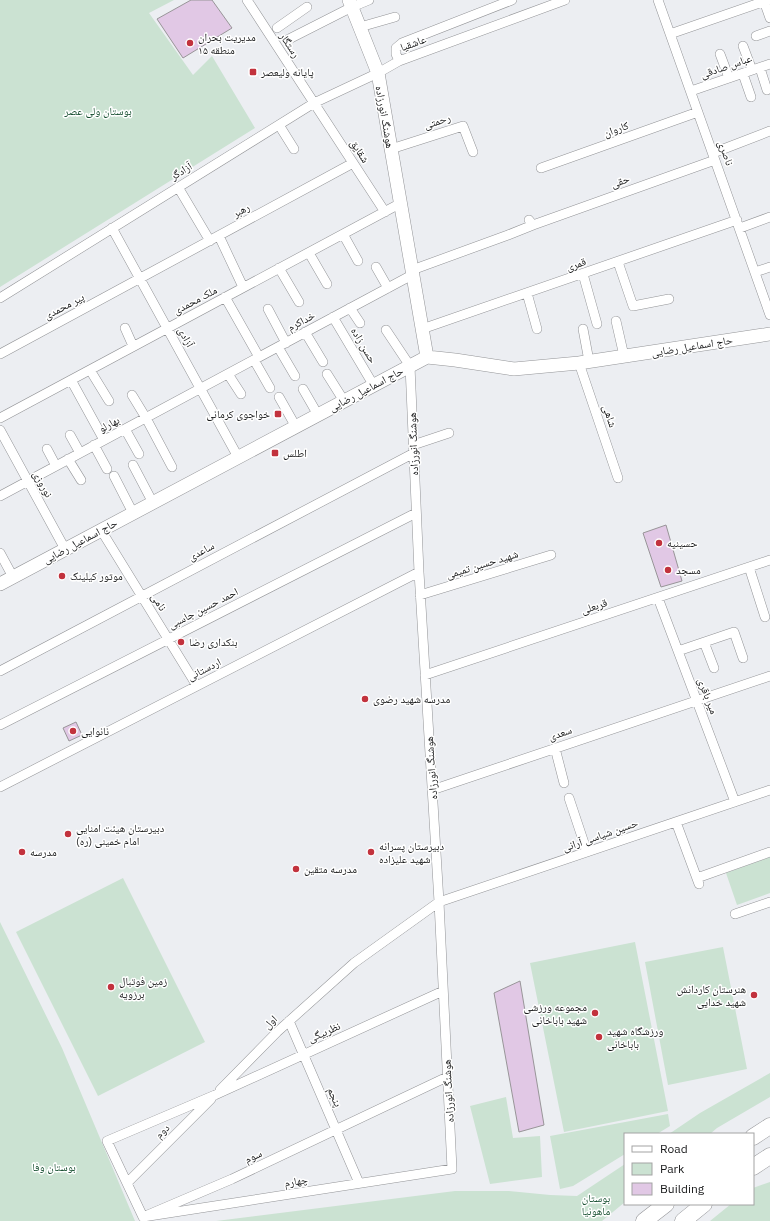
<svg xmlns="http://www.w3.org/2000/svg" width="770" height="1221" viewBox="0 0 770 1221" font-family="'IBM Plex Sans','Noto Naskh Arabic',sans-serif">
	<style>
		.green { fill: #cbe2d2 }
		.building { fill: #e1c8e5; stroke: #989598 }
		.lines { fill: none; stroke-linecap: round; stroke-linejoin: round }
		.minor-casing { stroke: #939497; stroke-width: 10 }
		.secondary-casing { stroke: #939497; stroke-width: 14 }
		.trunk-casing { stroke: #939497; stroke-width: 17 }
		.minor { stroke: #fff; stroke-width: 9 }
		.secondary { stroke: #fff; stroke-width: 13 }
		.trunk { stroke: #fff; stroke-width: 16 }
		.poi-dot { fill: #c2323d; stroke: #fff; stroke-width: 1.5 }
		.labels { text-anchor: middle; stroke-width: 3; stroke-linejoin: round; paint-order: stroke }
		.poi-label { font-size: 11px; fill: #18191a; stroke: #fff; text-anchor: start }
		.street-label { font-size: 11px; fill: #18191a; stroke: #fff }
		.park-label { font-size: 11px; fill: #124b2c; stroke: #fff }
	</style>
	<rect width="100%" height="100%" fill="#eceef2"/>
	<path class="green" d="M0 0H174L149 13 193 75 212 56 255 128 0 287Z
		M770 857V893L737 905 726 873Z
		M123 878 205 1042 98 1096 16 932Z
		M0 922 62 1048 135 1221H0Z
		M635 942 668 1111 564 1132 530 963Z
		M723 947 747 1069 668 1085 645 962Z
		M770 1073V1097L717 1128 710 1134H669L700 1113Z
		M506 1097 513 1138 540 1136 542 1177 490 1184 470 1106Z
		M668 1114 670 1126 657 1134H625V1154L573 1186 560 1189 550 1136Z
		M625 1164V1202L602 1221H216L455 1191H509L550 1195 577 1196Z
		M770 1182V1221H710L731 1204H753V1188Z"/>
	<path class="building" d="M191 0H212L232 28 183 58 157 19Z
		M666 525 682 581 661 587 643 533Z
		M76 722 82 735 69 741 63 728Z
		M520 981 544 1125 519 1132 494 993Z"/>
	<g class="lines">
		<g class="minor-casing">
			<path id="minor" d="M247 0 385 212
				M658 0 770 315
				M764 1 770 18
				M360 27 395 17
				M277 28 307 7
				M670 34 768 0
				M756 36 770 31
				M289 39 352 7 369 0
				M743 46 752 70
				M720 54 729 78
				M399 61 396 54V48L402 43 512 0
				M760 68 767 90
				M743 74 751 97
				M691 91 770 64
				M279 125 294 149
				M391 149 463 126 473 152
				M713 153 770 131
				M541 168 698 112
				M178 187 210 241
				M529 220 533 225 715 160
				M112 228 238 457
				M740 228 770 217
				M343 234 358 261
				M219 236 243 287
				M309 253 327 284
				M618 262 633 306 669 299
				M376 267 388 288
				M279 268 299 302
				M412 270 508 235 533 225
				M755 272 770 267
				M583 274 597 324
				M527 293 537 329
				M225 297 259 357
				M0 298 314 103 378 73 399 61 565 0
				M350 308 360 323
				M268 309 286 343
				M333 317 374 386
				M616 321 624 356
				M125 328 133 346
				M422 329 737 220
				M583 329 589 361
				M305 332 323 362
				M278 347 295 376
				M0 354 353 163
				M254 360 270 388
				M579 363 618 478
				M90 370 109 401
				M228 374 241 394
				M327 374 344 401
				M71 380 104 440
				M303 389 318 415
				M132 395 146 418 172 467
				M279 397 296 427
				M0 418 401 203
				M125 429 139 454
				M0 430 65 549
				M70 435 80 453
				M94 445 107 469
				M413 445 449 433
				M47 449 56 466
				M68 459 81 480
				M133 465 153 503
				M114 476 133 513
				M0 496 412 275
				M101 530 197 686
				M0 553 13 577
				M749 567 765 617
				M420 595 551 555
				M658 598 735 802
				M704 642 714 668
				M678 651 734 632 743 658
				M0 671 414 453
				M425 675 770 560
				M0 725 416 513
				M555 748 564 783
				M0 787 419 572
				M432 790 770 676
				M569 798 587 852
				M676 822 699 884
				M697 878 770 852
				M735 914 770 902
				M443 991 215 1095 107 1141 143 1217 232 1179 447 1077
				M289 1021 359 1183
				M220 1090 277 1032 354 963 439 902 770 790
				M127 1183 211 1099
				M143 1217 452 1169 439 902 419 572 410 366 386 330"/>
		</g>
		<g class="secondary-casing">
			<path id="secondary" d="M349 0 378 73 427 357
				M0 584 427 357 455 360 514 369 579 363 770 334"/>
		</g>
		<g class="trunk-casing">
			<path id="trunk" d="M753 1137 770 1126
				M753 1167 770 1156
				M644 1221 666 1204
				M683 1221 704 1204"/>
		</g>
		<use href="#minor" class="minor"/>
		<use href="#secondary" class="secondary"/>
		<use href="#trunk" class="trunk"/>
	</g>
	<g class="poi-dot">
		<circle cx="190" cy="43" r="4"/>
		<rect x="249" y="68" width="8" height="8" rx="2"/>
		<rect x="274" y="410" width="8" height="8" rx="2"/>
		<rect x="271" y="449" width="8" height="8" rx="2"/>
		<circle cx="659" cy="543" r="4"/>
		<circle cx="668" cy="570" r="4"/>
		<circle cx="62" cy="576" r="4"/>
		<circle cx="181" cy="642" r="4"/>
		<circle cx="365" cy="699" r="4"/>
		<circle cx="73" cy="731" r="4"/>
		<circle cx="68" cy="834" r="4"/>
		<circle cx="22" cy="852" r="4"/>
		<circle cx="371" cy="852" r="4"/>
		<circle cx="296" cy="869" r="4"/>
		<circle cx="111" cy="987" r="4"/>
		<circle cx="754" cy="995" r="4"/>
		<circle cx="595" cy="1013" r="4"/>
		<circle cx="599" cy="1037" r="4"/>
	</g>
	<g class="labels">
		<g class="poi-label">
			<text x="198" y="41">مدیریت بحران<tspan x="198" dy="13">منطقه ۱۵</tspan></text>
			<text x="261" y="76">پایانه ولیعصر</text>
			<text x="270" y="418" text-anchor="end">خواجوی کرمانی</text>
			<text x="283" y="457">اطلس</text>
			<text x="667" y="547">حسینیه</text>
			<text x="676" y="574">مسجد</text>
			<text x="70" y="580">موتور کیلینک</text>
			<text x="189" y="646">بنکداری رضا</text>
			<text x="373" y="703">مدرسه شهید رضوی</text>
			<text x="81" y="735">نانوایی</text>
			<text x="76" y="832">دبیرستان هیئت امنایی<tspan x="76" dy="13">امام خمینی (ره)</tspan></text>
			<text x="379" y="850">دبیرستان پسرانه<tspan x="379" dy="13">شهید علیزاده</tspan></text>
			<text x="30" y="856">مدرسه</text>
			<text x="304" y="873">مدرسه متقین</text>
			<text x="119" y="985">زمین فوتبال<tspan x="119" dy="13">برزویه</tspan></text>
			<text x="746" y="993" text-anchor="end">هنرستان کاردانش<tspan x="746" dy="13">شهید خدایی</tspan></text>
			<text x="587" y="1011" text-anchor="end">مجموعه ورزشی<tspan x="587" dy="13">شهید باباخانی</tspan></text>
			<text x="607" y="1035">ورزشگاه شهید<tspan x="607" dy="13">باباخانی</tspan></text>
		</g>
		<g class="street-label">
			<text transform="translate(413 43) rotate(-20)" y="4">عاشقیا</text>
			<text transform="translate(290 45) rotate(57)" y="4">رستگار</text>
			<text transform="translate(726 66) rotate(-19)" y="4">عباس صادقی</text>
			<text transform="translate(385 117) rotate(80)" y="4">هوشنگ انورزاده</text>
			<text transform="translate(437 121) rotate(-18)" y="4">رحمتی</text>
			<text transform="translate(616 129) rotate(-20)" y="4">کاروان</text>
			<text transform="translate(360 151) rotate(57)" y="4">شقایق</text>
			<text transform="translate(726 153) rotate(70)" y="4">ناصری</text>
			<text transform="translate(181 171) rotate(-32)" y="4">آزادگر</text>
			<text transform="translate(620 181) rotate(-20)" y="4">حقی</text>
			<text transform="translate(241 210) rotate(-28)" y="4">رهبر</text>
			<text transform="translate(576 264) rotate(-19)" y="4">قمری</text>
			<text transform="translate(195 300) rotate(-28)" y="4">ملک محمدی</text>
			<text transform="translate(64 306) rotate(-28)" y="4">پیر محمدی</text>
			<text transform="translate(301 321) rotate(-28)" y="4">خداکرم</text>
			<text transform="translate(186 337) rotate(61)" y="4">آزادی</text>
			<text transform="translate(364 345) rotate(59)" y="4">حسن زاده</text>
			<text transform="translate(692 346) rotate(-9)" y="4">حاج اسماعیل رضایی</text>
			<text transform="translate(366 389) rotate(-28)" y="4">حاج اسماعیل رضایی</text>
			<text transform="translate(610 416) rotate(72)" y="4">شاهی</text>
			<text transform="translate(109 424) rotate(-28)" y="4">بهارلو</text>
			<text transform="translate(413 444) rotate(-92)" y="4">هوشنگ انورزاده</text>
			<text transform="translate(43 484) rotate(61)" y="4">نوروزی</text>
			<text transform="translate(80 541) rotate(-28)" y="4">حاج اسماعیل رضایی</text>
			<text transform="translate(201 551) rotate(-28)" y="4">ساعدی</text>
			<text transform="translate(482 564) rotate(-17)" y="4">شهید حسین تمیمی</text>
			<text transform="translate(159 602) rotate(58)" y="4">نامی</text>
			<text transform="translate(594 606) rotate(-18)" y="4">قربعلی</text>
			<text transform="translate(203 608) rotate(-27)" y="4">احمد حسین جاسبی</text>
			<text transform="translate(204 669) rotate(-27)" y="4">اردستانی</text>
			<text transform="translate(708 696) rotate(69)" y="4">میر باقری</text>
			<text transform="translate(560 733) rotate(-19)" y="4">سعدی</text>
			<text transform="translate(431 768) rotate(-94)" y="4">هوشنگ انورزاده</text>
			<text transform="translate(600 835) rotate(-19)" y="4">حسین شیاسی آرانی</text>
			<text transform="translate(270 1022) rotate(-44)" y="4">اول</text>
			<text transform="translate(324 1032) rotate(-24)" y="4">نظربیگی</text>
			<text transform="translate(448 1091) rotate(-93)" y="4">هوشنگ انورزاده</text>
			<text transform="translate(335 1097) rotate(66)" y="4">پنجم</text>
			<text transform="translate(162 1131) rotate(-45)" y="4">دوم</text>
			<text transform="translate(253 1156) rotate(-25)" y="4">سوم</text>
			<text transform="translate(296 1181) rotate(-9)" y="4">چهارم</text>
		</g>
		<g class="park-label">
			<text x="98" y="115">بوستان ولی عصر</text>
			<text x="54" y="1171">بوستان وفا</text>
			<text x="596" y="1202">بوستان<tspan x="596" dy="13">ماهونیا</tspan></text>
		</g>
	</g>
	<rect x="624" y="1133" width="130" height="72" fill="#ffffff" stroke="#a3a3a3"/>
	<rect x="632" y="1146" width="20" height="6" fill="#ffffff" stroke="#a3a3a3"/>
	<text x="660" y="1153" font-size="12" fill="#18191a">Road</text>
	<rect x="632" y="1163" width="20" height="12" fill="#cbe2d2" stroke="#a3a3a3"/>
	<text x="660" y="1173" font-size="12" fill="#18191a">Park</text>
	<rect x="632" y="1183" width="20" height="12" fill="#e1c8e5" stroke="#a3a3a3"/>
	<text x="660" y="1193" font-size="12" fill="#18191a">Building</text>
</svg>
